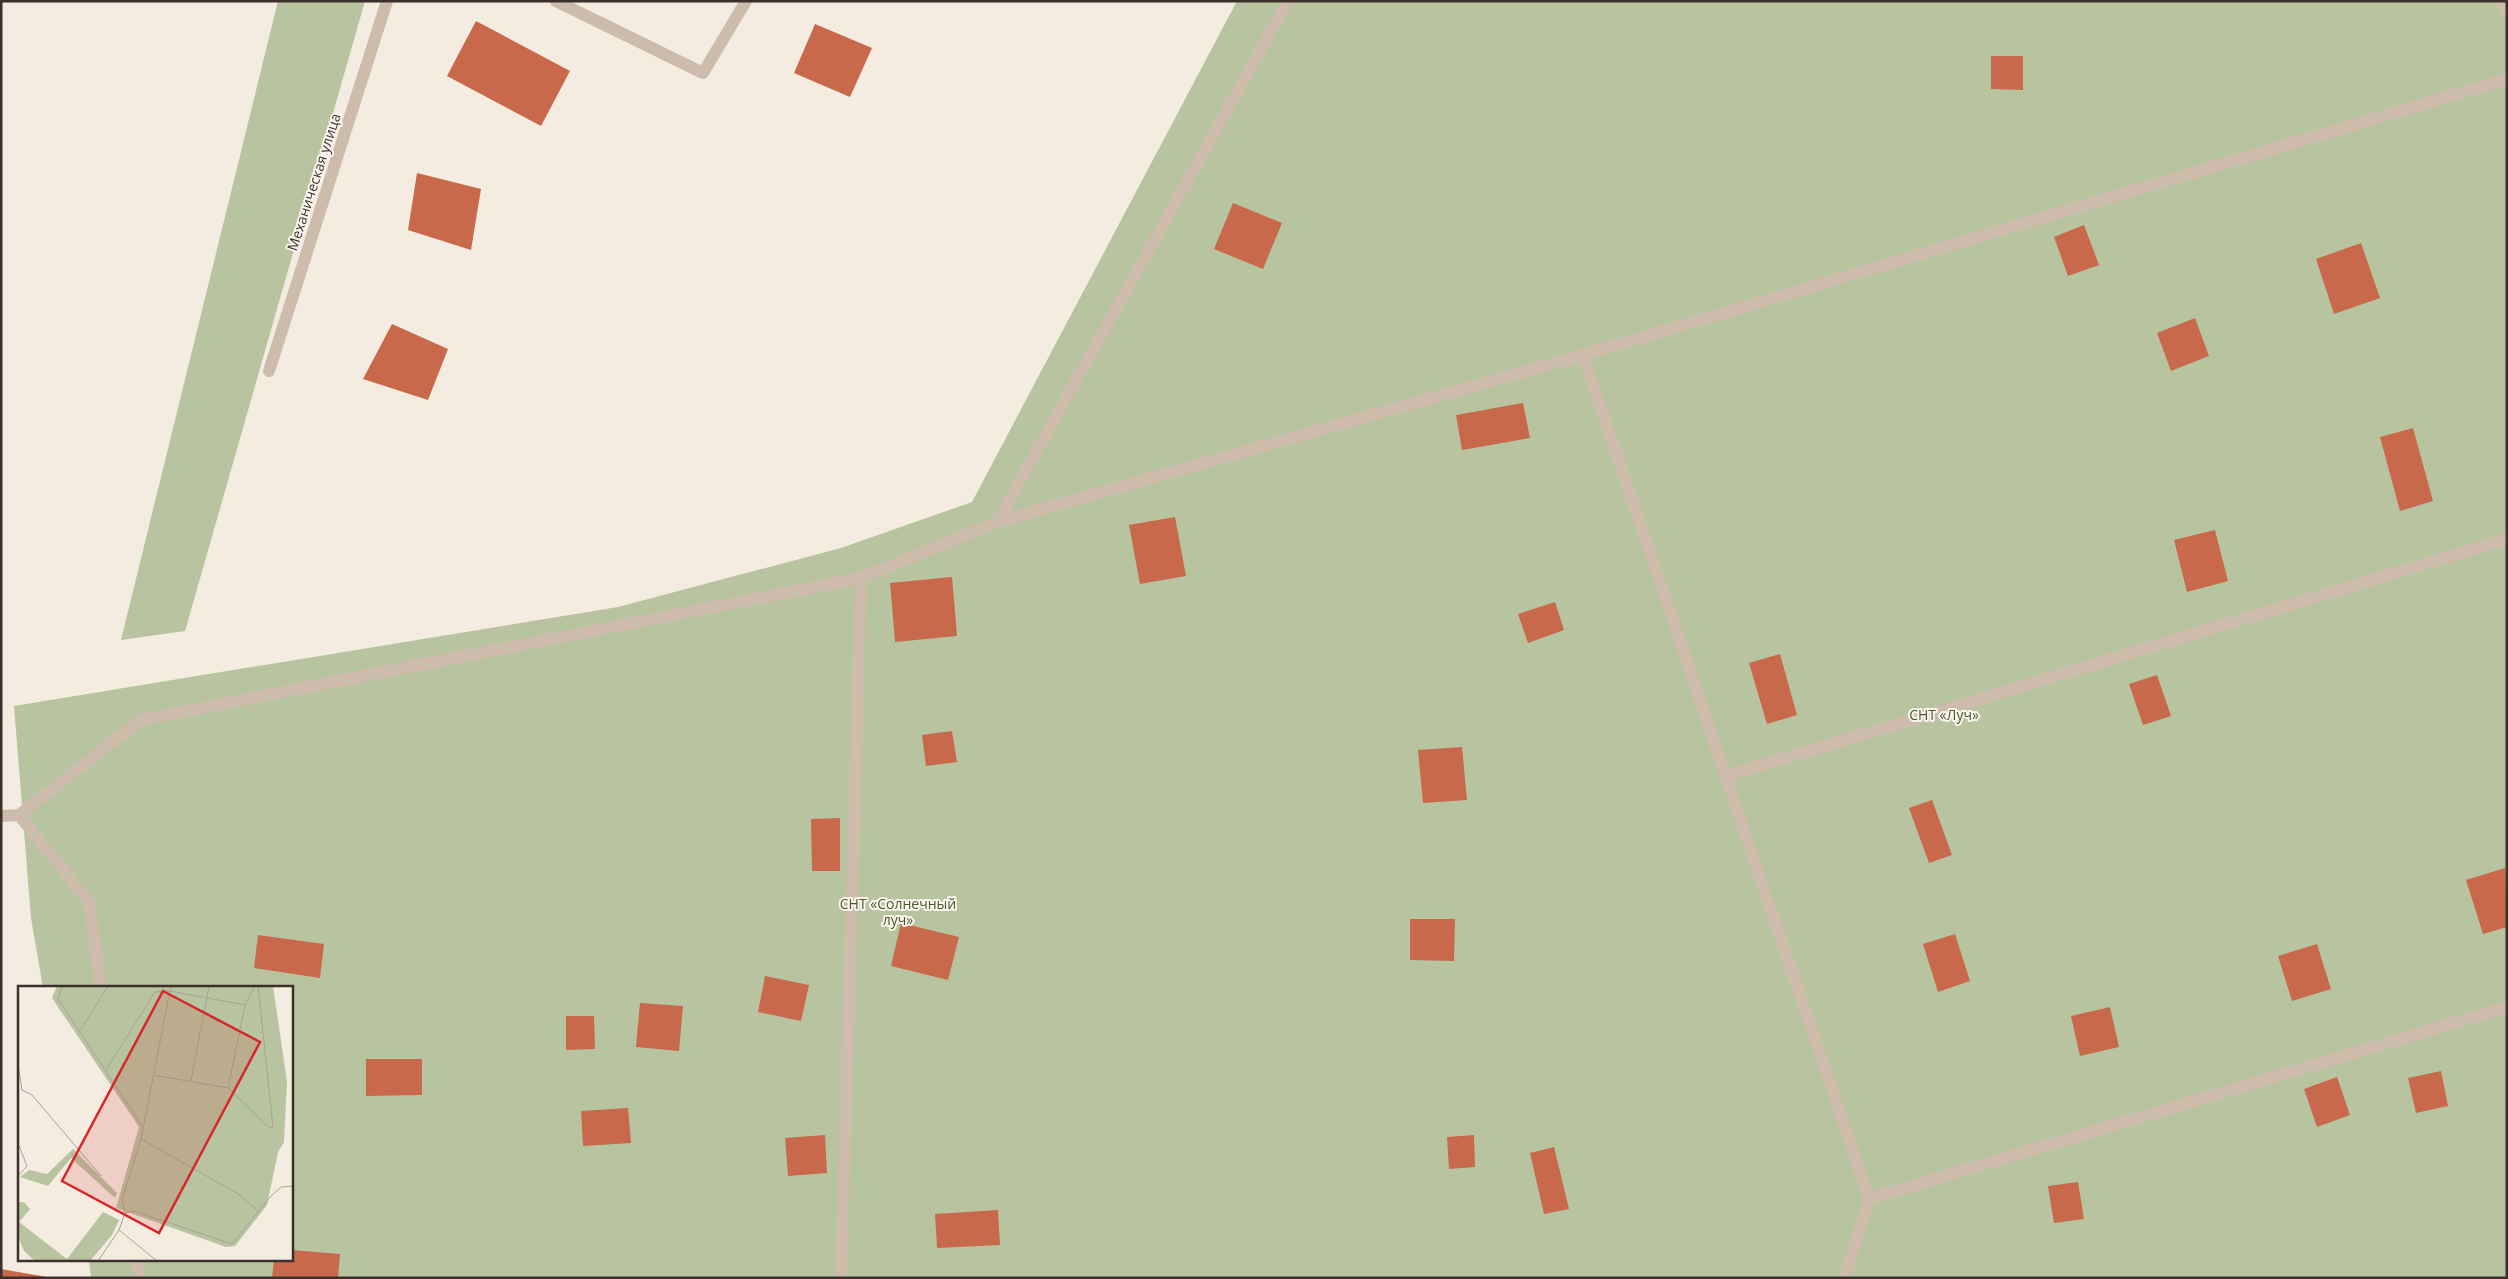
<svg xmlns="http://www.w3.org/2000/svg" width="2508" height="1279" viewBox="0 0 2508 1279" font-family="'Open Sans',sans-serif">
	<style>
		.green { fill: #b8c4a0 }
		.building { fill: #c8694b }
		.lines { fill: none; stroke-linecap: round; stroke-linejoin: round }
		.lane { stroke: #cdbbac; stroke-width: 12 }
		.street { stroke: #cdbbac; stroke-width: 12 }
		.labels { text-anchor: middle; stroke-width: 4; stroke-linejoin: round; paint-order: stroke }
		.street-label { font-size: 14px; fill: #3b302b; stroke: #fbf5ee }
		.park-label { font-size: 14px; fill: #4a5a2e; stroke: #fbf5ee }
		.inset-road { fill: none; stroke: #aaa098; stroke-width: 1 }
		.view { fill: #d62828; fill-opacity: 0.15; stroke: #d62828; stroke-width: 2.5 }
		.inset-edge { fill: none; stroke: #3b302b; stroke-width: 2.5 }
	</style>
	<rect width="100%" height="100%" fill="#f4ebe1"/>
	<path class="green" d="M278 1H365L185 631 121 640Z
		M1237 1H2507V1278H91L89 1260H291V988H43L31 918 14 706 618 607 841 548 972 502Z"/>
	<path class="building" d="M476 21 570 71 541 126 447 76Z
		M815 24 872 48 850 97 794 73Z
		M1991 56H2023V90L1991 89Z
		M417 173 481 189 471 250 408 230Z
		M1233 203 1282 223 1263 269 1214 249Z
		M2084 225 2099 265 2068 276 2054 237Z
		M2361 243 2380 298 2334 314 2316 259Z
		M2195 318 2209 356 2171 371 2157 333Z
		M392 324 448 349 428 400 363 379Z
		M1523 403 1530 438 1462 450 1456 415Z
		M2413 428 2433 501 2400 511 2380 437Z
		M1175 517 1186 576 1140 584 1129 525Z
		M2215 530 2228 581 2187 592 2174 540Z
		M952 577 957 636 895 642 890 583Z
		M1555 602 1564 630 1528 643 1518 614Z
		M1780 654 1797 715 1767 724 1749 663Z
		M2157 675 2171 716 2143 725 2129 684Z
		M952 731 957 762 926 766 922 735Z
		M1462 747 1467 800 1423 803 1418 750Z
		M1932 800 1952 855 1929 863 1909 808Z
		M840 818V871H812L811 819Z
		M2505 868 2507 927 2483 934 2466 880Z
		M1410 919H1455L1454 961 1410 960Z
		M901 923 959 937 948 980 891 966Z
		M1955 934 1970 981 1938 992 1923 944Z
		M258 935 324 944 320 978 254 968Z
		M2317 944 2331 989 2292 1001 2278 956Z
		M765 976 809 985 801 1021 758 1012Z
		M640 1003 683 1006 679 1051 636 1047Z
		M2110 1007 2119 1047 2080 1056 2071 1016Z
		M566 1016H594L595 1049 566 1050Z
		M366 1059H422V1095L366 1096Z
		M2441 1071 2448 1106 2416 1113 2408 1078Z
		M2337 1077 2350 1115 2317 1127 2304 1089Z
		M628 1108 631 1143 583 1146 581 1111Z
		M825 1135 827 1173 788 1176 785 1138Z
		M1474 1135 1475 1167 1449 1169 1447 1137Z
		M1554 1147 1569 1209 1544 1214 1530 1153Z
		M2078 1182 2084 1219 2054 1223 2048 1186Z
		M998 1210 1000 1245 937 1248 935 1214Z
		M291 1250 340 1254 338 1278H272L274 1260H291Z
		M1 1269 47 1277V1278H1Z"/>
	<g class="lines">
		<path class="lane" d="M556 1 703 73 746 1"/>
		<path class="street" d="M2500 1 2507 12
			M1583 355 1869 1199 2507 1007
			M269 371 387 1
			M997 522 1288 1
			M1726 776 2507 539
			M1 816 19 815
			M101 988 89 902 19 815 141 720 861 578 997 522 1583 355 2507 79
			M137 1260 139 1278
			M841 1278 861 578
			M1845 1278 1869 1199"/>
	</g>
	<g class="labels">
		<g class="street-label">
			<text transform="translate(314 182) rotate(-72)" y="5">Механическая улица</text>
		</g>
		<g class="park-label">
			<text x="1944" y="720">СНТ «Луч»</text>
			<text x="898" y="909">СНТ «Солнечный<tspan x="898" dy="16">луч»</tspan></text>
		</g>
	</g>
	<g transform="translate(18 986)">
		<rect width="275" height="275" fill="#f4ebe1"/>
		<path d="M39 0H255L269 96 266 156 260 166 249 219 217 260 208 261 98 222 121 141 34 12ZM55 163 99 207 97 212 53 172 30 200 2 191 11 184 29 188ZM0 216H6L12 223 1 236 49 273 85 226 101 234 94 249 72 275H17L6 265 0 250Z" fill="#b8c4a0"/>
		<path class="inset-road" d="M44 0 40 13 124 140M227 19 152 5 123 153 104 213 107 227 116 225 214 258 253 210 263 201 275 200M62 45 90 0M0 78 4 104 14 109 83 190M88 84 137 6 152 5 153 0M135 89 210 102 227 19 237 0M173 95 191 0M210 102 251 142 255 141 240 0M123 153 222 209 241 226M0 157 9 180 0 190M101 244 139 275M80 275 101 244 107 227"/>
		<path class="view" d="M145 5 242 56 141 247 44 195Z"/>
		<rect width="275" height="275" class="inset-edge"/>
	</g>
	<rect width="2508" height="1279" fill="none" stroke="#3b302b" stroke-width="5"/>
</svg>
